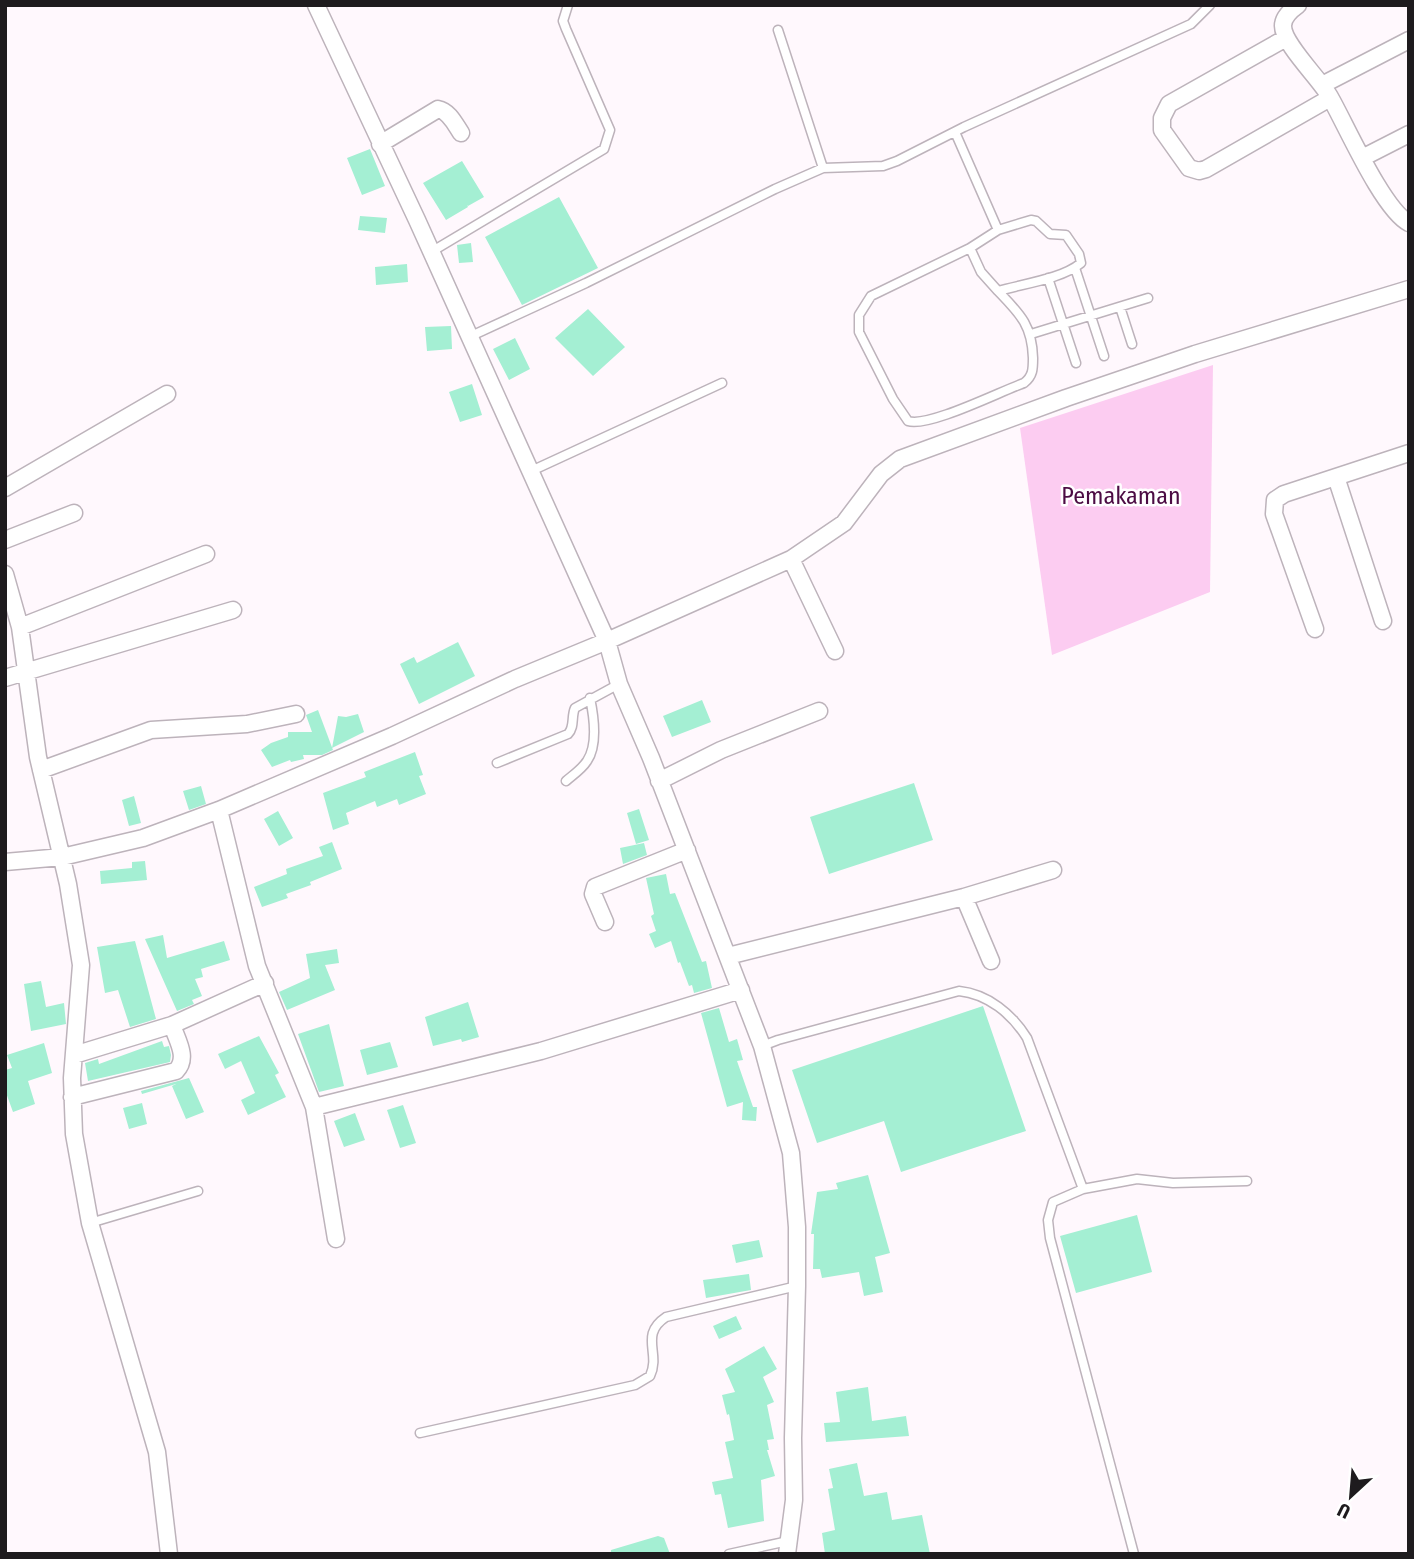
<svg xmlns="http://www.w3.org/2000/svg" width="1414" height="1559" viewBox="0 0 1414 1559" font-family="'Fira Sans Condensed',sans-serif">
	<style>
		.green { fill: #fcccf1 }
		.building { fill: #a4efd3 }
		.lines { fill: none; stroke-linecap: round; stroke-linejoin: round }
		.service-casing { stroke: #bdb3bb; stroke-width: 11 }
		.minor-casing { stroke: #bdb3bb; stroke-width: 19 }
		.service { stroke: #fff; stroke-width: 8 }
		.minor { stroke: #fff; stroke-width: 16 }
		.labels { text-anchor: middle; stroke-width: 5; stroke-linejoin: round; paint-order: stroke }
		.park-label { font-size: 24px; fill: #4c0c44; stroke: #fff }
	</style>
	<rect width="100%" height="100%" fill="#fff8fd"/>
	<path class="green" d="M1213 365 1210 592 1052 655 1020 428Z"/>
	<path class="building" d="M370 149 385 186 362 195 347 158Z
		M462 161 484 197 468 206 467 205 468 207 446 220 423 183Z
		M559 197 598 268 522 305 485 237Z
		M360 216 387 218 385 233 358 230Z
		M471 243 473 262 459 263 457 245Z
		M407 264 408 282 376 285 375 267Z
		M588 309 625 347 593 376 555 338Z
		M451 326 452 349 427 351 425 327Z
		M515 338 530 369 509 380 493 349Z
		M472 384 482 415 460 422 449 392Z
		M458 642 475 676 419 704 400 664 414 657 417 663Z
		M702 700 711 722 672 737 663 716Z
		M318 710 333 750 322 755H303L304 759 291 762 290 760 272 767 261 750 271 743 288 737V732H312L306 715Z
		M358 714 364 732 332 748 338 716 346 717Z
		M415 752 423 775 419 776 426 794 399 805 397 799 377 807 375 801 346 813 349 824 333 830 323 793 366 777 364 772Z
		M914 783 933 840 829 874 810 817Z
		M201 786 206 804 189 810 183 791Z
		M134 796 141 823 129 826 122 800Z
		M639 809 649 840 636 844 627 813Z
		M278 811 293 838 279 846 264 819Z
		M332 842 342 869 310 882 311 885 286 894 288 898 262 907 254 887 287 874 286 869 323 856 319 847Z
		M644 843 647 855 623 864 620 848Z
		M145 861 147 880 101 884 100 871 132 868V862Z
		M666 874 670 894 675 893 702 962 706 961 712 988 694 993 692 985 689 986 680 962 678 963 671 941 655 948 649 934 656 931 651 916 654 914 646 878Z
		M163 935 167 958 224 941 230 960 201 969 203 977 195 979 202 996 192 1000 194 1004 177 1011 145 939Z
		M135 941 156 1019 130 1027 118 990 105 993 97 947Z
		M337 949 339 963 325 965 335 990 287 1010 279 992 310 978 306 954Z
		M41 981 46 1007 64 1003 66 1024 31 1031 24 984Z
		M468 1002 479 1037 462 1042 461 1039 433 1046 425 1017Z
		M983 1006 1026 1131 901 1172 884 1121 817 1143 792 1070Z
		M719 1008 729 1042 737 1039 743 1060 737 1061 753 1107H757L756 1121 742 1120 743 1102 727 1107 701 1013Z
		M329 1024 344 1086 319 1092 298 1034Z
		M259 1036 279 1073 275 1075 286 1097 248 1115 241 1100 255 1093 241 1061 225 1069 218 1054Z
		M162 1041 164 1047 169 1046 171 1055 170 1062 88 1081 85 1063 98 1059 99 1064Z
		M390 1042 398 1067 367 1075 360 1050Z
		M44 1043 52 1073 28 1081 35 1104 13 1112 5 1090V1070L12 1068 7 1055Z
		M189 1078 204 1112 186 1119 172 1086 176 1084 142 1094 141 1091Z
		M142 1103 147 1124 129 1129 123 1108Z
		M403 1105 416 1143 400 1148 387 1110Z
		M355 1113 365 1140 344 1147 334 1121Z
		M868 1175 890 1253 875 1257 883 1292 864 1296 859 1272 822 1278 820 1269H813L814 1234H811L817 1192 838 1189 836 1183Z
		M1137 1215 1152 1272 1076 1293 1060 1236Z
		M759 1240 763 1257 736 1263 732 1245Z
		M749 1274 751 1290 706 1298 703 1280Z
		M736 1316 742 1329 719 1339 713 1326Z
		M764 1346 777 1369 763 1377 774 1402 767 1405 774 1439 767 1440 769 1450H767L775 1476 761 1480 764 1521 728 1528 721 1494 715 1495 712 1482 733 1478 725 1442 734 1440 729 1414 727 1415 722 1395 735 1392 725 1369Z
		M868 1387 872 1421 906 1416 909 1436 826 1442 824 1423 840 1422 836 1392Z
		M857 1463 864 1496 887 1492 892 1520 922 1515 930 1554H825L822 1533 835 1530 828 1489 833 1488 829 1469Z
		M658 1536 664 1538 670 1554H611V1550Z"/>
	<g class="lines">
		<g class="service-casing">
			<path id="service" d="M778 30 823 168
				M955 132 998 230
				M1031 220 1036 221 1050 234 1066 235 1079 254 1081 263C1062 279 1022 284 998 291L981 272 970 248 998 230Z
				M970 248 871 296 859 315V332L893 399 908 421C928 428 1001 391 1024 383 1033 376 1033 369 1033 358 1032 325 1020 314 998 291
				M431 252 604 149 610 130 566 29 563 21 568 5
				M1075 268 1104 356
				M1048 278 1076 363
				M1120 307 1132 344
				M1031 334 1148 298
				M469 337 586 283 775 189 823 168 883 166 897 161 964 127 1191 24 1210 5
				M529 472 722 383
				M497 763 568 734C575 727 571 716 575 708L619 684
				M566 781C573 775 582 769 587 761 598 745 594 717 590 698
				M762 1046 778 1040 959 991C988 994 1012 1014 1027 1038L1083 1189 1053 1202 1048 1220 1050 1238 1134 1554
				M1083 1189 1137 1179 1173 1183 1247 1181
				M90 1223 198 1191
				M420 1433 635 1385 650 1376C661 1353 639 1335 666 1317L797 1286
				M729 1554 788 1541"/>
		</g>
		<g class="minor-casing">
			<path id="minor" d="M316 5 417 220 607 641 619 684 651 758 762 1046 791 1153 797 1227V1286L793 1438 794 1500 787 1554
				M1298 5C1291 10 1283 17 1283 26 1283 44 1320 79 1330 97 1346 125 1383 210 1409 223
				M1286 38 1169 104 1162 118V130L1189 168 1199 171 1206 169 1330 98
				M1322 85 1409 40
				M380 144 438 109C449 111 455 124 461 133
				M1362 158 1409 134
				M1336 477 1383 621
				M5 488 167 394
				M5 540 74 513
				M791 559 835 651
				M5 574 20 627 38 757 68 884 81 965 72 1078 74 1134 90 1223 157 1452 169 1554
				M20 627 206 554
				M1315 629 1274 514 1275 500 1284 494 1409 453
				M5 678 233 610
				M41 770 151 730 247 724 296 714
				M659 781 721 750 819 711
				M219 810 257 966 314 1107 336 1239
				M5 862 62 857 143 838 219 810 392 736 515 679 607 641 791 559 844 523 881 474 900 459 1066 398 1195 354 1409 289
				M964 897 991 961
				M605 922 593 894 595 887 687 850
				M728 956 964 897 1053 870
				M74 1055 172 1025 265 983
				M72 1097 176 1071C189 1058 177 1040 172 1025
				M314 1107 541 1051 741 990"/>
		</g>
		<use href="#service" class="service"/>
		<use href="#minor" class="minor"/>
	</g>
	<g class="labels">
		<g class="park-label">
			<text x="1121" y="504">Pemakaman</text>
		</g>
	</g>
	<rect width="1414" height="1559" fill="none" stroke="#1e1b1e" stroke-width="14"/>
	<g transform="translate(1351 1496) rotate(206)" stroke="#ffffff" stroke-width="5" paint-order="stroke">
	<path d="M0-5L12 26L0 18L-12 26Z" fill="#1e1b1e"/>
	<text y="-10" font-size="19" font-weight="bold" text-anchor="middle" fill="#1e1b1e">U</text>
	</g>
</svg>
